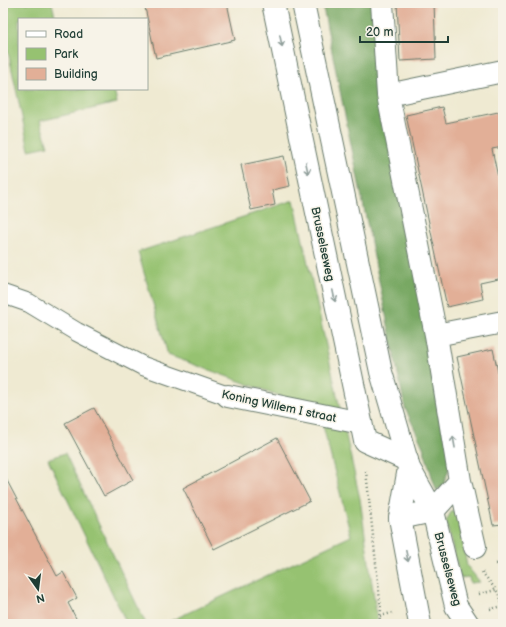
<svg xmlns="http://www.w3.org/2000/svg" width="506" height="627" viewBox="0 0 506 627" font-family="'Balsamiq Sans',sans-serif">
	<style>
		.green { fill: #96c271; stroke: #5a8052 }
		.forest { fill: #78a863; stroke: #4c724c }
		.building { fill: #e2af97 }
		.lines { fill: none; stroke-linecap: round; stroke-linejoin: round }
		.service-casing { stroke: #687a6b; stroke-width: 20 }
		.pedestrian-casing { stroke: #687a6b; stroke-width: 24 }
		.minor-casing { stroke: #687a6b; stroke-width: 24 }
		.tertiary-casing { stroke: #687a6b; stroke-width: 24 }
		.path { stroke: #687a6b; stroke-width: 2.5; stroke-dasharray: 1 3; stroke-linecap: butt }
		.service { stroke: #fff; stroke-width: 18 }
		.pedestrian { stroke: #fff; stroke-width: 22 }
		.minor { stroke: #fff; stroke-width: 22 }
		.tertiary { stroke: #fff; stroke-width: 22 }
		.oneway { stroke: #8f9e9a }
		.labels { text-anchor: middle; stroke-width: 3; stroke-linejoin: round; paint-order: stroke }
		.street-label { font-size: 12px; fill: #1f3d34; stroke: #f7f3e8 }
	</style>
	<rect width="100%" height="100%" fill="#f7f3e8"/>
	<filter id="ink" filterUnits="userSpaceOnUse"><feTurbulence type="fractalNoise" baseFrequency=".025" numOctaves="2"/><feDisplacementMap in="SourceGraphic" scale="8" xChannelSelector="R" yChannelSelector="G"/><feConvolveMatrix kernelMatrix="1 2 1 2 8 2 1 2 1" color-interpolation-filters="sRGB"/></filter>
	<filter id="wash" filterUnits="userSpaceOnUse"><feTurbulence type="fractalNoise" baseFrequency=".012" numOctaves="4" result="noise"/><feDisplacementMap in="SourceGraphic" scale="16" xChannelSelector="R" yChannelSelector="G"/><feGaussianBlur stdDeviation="0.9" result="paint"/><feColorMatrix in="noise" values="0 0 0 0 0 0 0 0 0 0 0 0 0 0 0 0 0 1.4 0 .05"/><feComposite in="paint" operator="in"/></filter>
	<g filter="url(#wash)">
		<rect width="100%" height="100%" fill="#efead2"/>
		<path class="green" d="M3 3H52L55 16 59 19H19V89H114L117 103 40 121 48 146 29 150 3 28Z
			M294 200 360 499 377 619 376 624H164L351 536 319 410 168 355 138 252Z
			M65 453 146 624H127L48 459Z
			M454 511 456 512 458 516 467 566 480 582 470 583 469 577 460 578 446 521 451 512Z"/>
		<path class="forest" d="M322 3H374L451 462 443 487 436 490 423 447 405 408Z"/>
		<g id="blocks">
			<path class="building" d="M144 3H227L235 40 156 58Z
				M397 3H434L436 59 400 61Z
				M442 107 446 123 503 111V147L492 149 503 201V278L480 283 483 299 447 307 406 115Z
				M284 156 290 186 272 190 275 205 251 210 241 165Z
				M493 349 503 395V524L493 525 457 357Z
				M94 408 133 480 104 496 65 423Z
				M277 438 310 501 214 549 183 488Z
				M3 473 57 576 63 572 77 598 68 603 79 624H3Z"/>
		</g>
	</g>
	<g filter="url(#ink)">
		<use href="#blocks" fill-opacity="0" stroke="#687a6b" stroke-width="1"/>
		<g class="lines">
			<g class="service-casing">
				<path id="service" d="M3 294 29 303 77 332 143 366 228 396"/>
			</g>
			<g class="pedestrian-casing">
				<path id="pedestrian" d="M228 396 361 423"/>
			</g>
			<g class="minor-casing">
				<path id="minor" d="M273 3 365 441 407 460
					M382 3 388 95 436 335 460 481 475 547
					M388 95 503 71
					M436 335 503 322
					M400 518 433 511 460 481"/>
			</g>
			<g class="tertiary-casing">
				<path id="tertiary" d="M303 3 381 372 409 468 433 511 456 606 468 624
					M409 468 400 518 420 624"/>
			</g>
			<path class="path" d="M366 471 381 610 379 624
				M496 564 503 563
				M482 572 500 595 503 608
				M479 594 496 590
				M490 609 503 606
				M380 616 392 613"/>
			<use href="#service" class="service"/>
			<use href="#pedestrian" class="pedestrian"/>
			<use href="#minor" class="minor"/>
			<use href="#tertiary" class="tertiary"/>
		</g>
		<defs><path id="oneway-shaft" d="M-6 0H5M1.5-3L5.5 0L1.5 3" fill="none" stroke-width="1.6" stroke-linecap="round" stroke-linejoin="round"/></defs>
		<g class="oneway">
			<use href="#oneway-shaft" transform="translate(281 41) rotate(78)"/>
			<use href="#oneway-shaft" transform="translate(307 168) rotate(78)"/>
			<use href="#oneway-shaft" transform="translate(334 296) rotate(78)"/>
			<use href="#oneway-shaft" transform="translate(454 442) rotate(-100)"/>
			<use href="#oneway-shaft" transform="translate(407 556) rotate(78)"/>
		</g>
	</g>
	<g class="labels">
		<g class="street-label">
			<text transform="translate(323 244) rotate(78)" y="4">Brusselseweg</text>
			<text transform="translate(279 406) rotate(12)" y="4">Koning Willem I straat</text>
			<text transform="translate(448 569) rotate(75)" y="4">Brusselseweg</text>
		</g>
	</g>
	<rect width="506" height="627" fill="none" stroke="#f7f3e8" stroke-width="16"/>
	<rect x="18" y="18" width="130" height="72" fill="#f7f3e8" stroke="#a1aaa0"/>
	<rect x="26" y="31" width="20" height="6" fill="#ffffff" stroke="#a1aaa0"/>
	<text x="54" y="38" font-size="12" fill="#1f3d34">Road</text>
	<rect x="26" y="48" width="20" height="12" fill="#96c271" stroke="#a1aaa0"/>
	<text x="54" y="58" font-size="12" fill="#1f3d34">Park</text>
	<rect x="26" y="68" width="20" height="12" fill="#e2af97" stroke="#a1aaa0"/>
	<text x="54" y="78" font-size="12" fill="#1f3d34">Building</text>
	<g transform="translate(38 589) rotate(166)" stroke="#f7f3e8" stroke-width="3" paint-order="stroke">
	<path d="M0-3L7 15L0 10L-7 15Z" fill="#1f3d34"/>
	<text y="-6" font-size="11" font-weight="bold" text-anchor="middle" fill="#1f3d34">N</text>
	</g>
	<path d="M360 36v6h88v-6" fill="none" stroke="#1f3d34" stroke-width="2"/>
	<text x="366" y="36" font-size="12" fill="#1f3d34" stroke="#f7f3e8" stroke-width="3" paint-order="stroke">20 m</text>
</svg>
